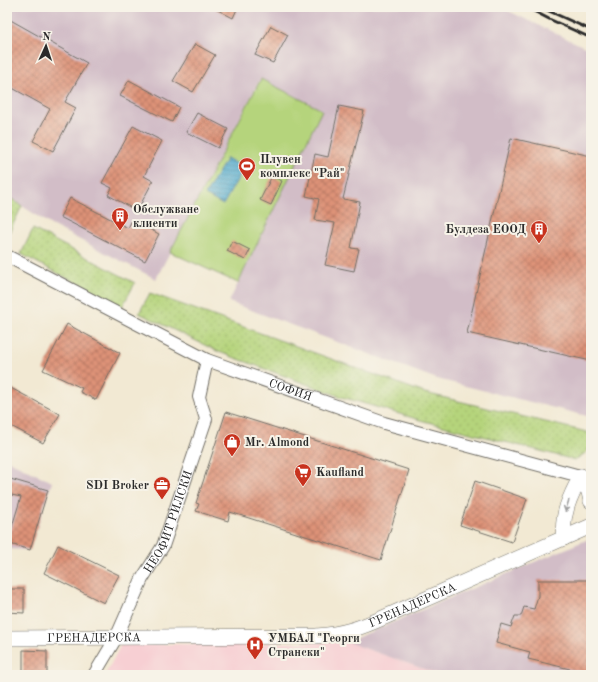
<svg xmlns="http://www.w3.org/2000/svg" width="598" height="682" viewBox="0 0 598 682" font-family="'Old Standard TT',serif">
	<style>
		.built { fill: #f7cfd3 }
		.industrial { fill: #d2bdc7 }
		.grass { fill: url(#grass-dots); stroke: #708053 }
		.park { fill: #b5d47b; stroke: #708053 }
		.water { fill: url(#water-rules); stroke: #3c6a7c }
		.building { fill: url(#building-cross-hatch) }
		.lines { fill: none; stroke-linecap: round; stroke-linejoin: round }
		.minor-casing { stroke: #716e66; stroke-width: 14 }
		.tertiary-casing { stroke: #716e66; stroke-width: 16 }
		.minor { stroke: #fff; stroke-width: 12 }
		.tertiary { stroke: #fff; stroke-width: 15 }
		.rail { stroke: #2b2b2b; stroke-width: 3 }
		.oneway { stroke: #a0a0a0 }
		.labels { text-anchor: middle; stroke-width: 4; stroke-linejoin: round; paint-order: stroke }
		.poi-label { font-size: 12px; font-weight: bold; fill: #2b2b2b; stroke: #f7f3e8; text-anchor: start }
		.street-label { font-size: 12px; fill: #2b2b2b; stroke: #f7f3e8 }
	</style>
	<defs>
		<pattern id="grass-dots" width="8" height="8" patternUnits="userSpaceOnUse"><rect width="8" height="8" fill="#b5d47b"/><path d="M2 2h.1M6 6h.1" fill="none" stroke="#9cb66a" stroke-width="1.8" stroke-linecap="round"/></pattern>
		<pattern id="water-rules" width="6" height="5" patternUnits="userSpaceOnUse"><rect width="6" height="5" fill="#4ea8cc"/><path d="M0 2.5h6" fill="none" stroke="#4189a6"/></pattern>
		<pattern id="building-cross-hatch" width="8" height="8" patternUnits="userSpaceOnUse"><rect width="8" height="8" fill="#dd9277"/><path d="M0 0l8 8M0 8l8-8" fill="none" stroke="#b37762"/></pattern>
	</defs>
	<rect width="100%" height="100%" fill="#f7f3e8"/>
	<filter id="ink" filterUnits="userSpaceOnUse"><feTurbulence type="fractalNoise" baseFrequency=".025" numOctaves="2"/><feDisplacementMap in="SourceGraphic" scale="8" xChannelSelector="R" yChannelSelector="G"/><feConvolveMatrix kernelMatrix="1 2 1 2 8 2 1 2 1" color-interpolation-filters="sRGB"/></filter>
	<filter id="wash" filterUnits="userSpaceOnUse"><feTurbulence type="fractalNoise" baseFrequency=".012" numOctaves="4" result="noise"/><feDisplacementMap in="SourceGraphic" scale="16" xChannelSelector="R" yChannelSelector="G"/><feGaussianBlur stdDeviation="0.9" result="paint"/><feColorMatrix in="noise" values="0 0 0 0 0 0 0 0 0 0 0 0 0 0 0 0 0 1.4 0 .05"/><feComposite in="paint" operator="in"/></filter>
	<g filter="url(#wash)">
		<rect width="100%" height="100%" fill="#f2e9d3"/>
		<path class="built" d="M347 642 441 675H105L121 645Z"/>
		<path class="industrial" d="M7 7H500L591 50V417L437 379 229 302 322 110 260 79 156 279 51 225 7 196Z
			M7 460 52 482 30 550 7 549Z
			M591 538V675H441L347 642Z"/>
		<path class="grass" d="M7 196 22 206 7 237Z
			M33 229 135 283 122 307 21 254Z
			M150 293 425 393 591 433C591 451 590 450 575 460L420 420 342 397 219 352 139 313Z"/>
		<path class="park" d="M261 79 322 110 238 283 170 252Z"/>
		<path class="water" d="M227 158 244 168 223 205 205 195Z"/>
		<g id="blocks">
			<path class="building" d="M212 7H238L233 18Z
				M7 18 87 63 65 102 76 108 53 151 33 141 50 109 7 85Z
				M271 26 288 35 273 63 255 55Z
				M195 44 215 55 193 92 173 81Z
				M129 80 179 107 172 122 120 96Z
				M339 106 364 111 343 199 360 202 351 248 359 249 354 271 325 265 335 223 315 220 319 199 306 196 315 154 328 157Z
				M197 113 228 129 218 148 186 132Z
				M133 126 162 141 144 176 153 181 137 211 108 195 112 188 102 183Z
				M511 138 591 156V361L467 333Z
				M272 176 282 181 271 205 260 200Z
				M70 198 128 228 132 220 159 234 145 261 60 217Z
				M232 241 250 250 245 260 227 251Z
				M67 324 120 353 96 400 80 392 82 388 43 370Z
				M7 386 60 414 43 443 7 424Z
				M226 412 409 470 381 560 230 512 228 521 196 511 199 504 196 503Z
				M7 478 48 490 30 550 7 543 21 497 7 494Z
				M475 481 527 499 512 542 460 525Z
				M58 545 119 575 104 603 44 573Z
				M538 580H591V674L528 659 530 652 496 643 501 624 511 627 515 616H521L524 607 534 609 538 596Z
				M7 589H24V613L7 612Z
				M23 650 47 651V675H23Z"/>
		</g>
	</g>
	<g filter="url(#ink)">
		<use href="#blocks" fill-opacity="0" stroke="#716e66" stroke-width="1"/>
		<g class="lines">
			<g class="minor-casing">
				<g id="minor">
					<path id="s1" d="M7 256 207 360 384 423 591 479"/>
					<path id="s2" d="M94 675 116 638 142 579 163 546 206 419 199 397 207 360"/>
				</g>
			</g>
			<g class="tertiary-casing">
				<g id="tertiary">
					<path d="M581 476 589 492 591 501"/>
					<path d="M564 538C561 515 570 496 581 476"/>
					<path id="s3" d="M7 638 316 636C344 634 360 628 385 617L591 526"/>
				</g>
			</g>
			<use href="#minor" class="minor"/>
			<use href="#tertiary" class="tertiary"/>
			<path class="rail" d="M526 7 549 19 591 38
				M540 7 591 30"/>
		</g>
		<defs><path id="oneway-shaft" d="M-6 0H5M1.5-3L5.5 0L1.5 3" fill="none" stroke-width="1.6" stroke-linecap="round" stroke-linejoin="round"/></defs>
		<use class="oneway" href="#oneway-shaft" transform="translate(567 506) rotate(108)"/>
	</g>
	<defs>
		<g id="stadium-pin" transform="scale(0.9)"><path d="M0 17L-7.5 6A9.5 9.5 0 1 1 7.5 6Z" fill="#c8321e" stroke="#f7f3e8"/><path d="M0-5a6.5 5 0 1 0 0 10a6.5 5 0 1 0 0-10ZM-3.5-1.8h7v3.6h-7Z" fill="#fff"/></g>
		<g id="building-pin" transform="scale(0.9)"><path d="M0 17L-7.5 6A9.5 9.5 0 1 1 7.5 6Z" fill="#c8321e" stroke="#f7f3e8"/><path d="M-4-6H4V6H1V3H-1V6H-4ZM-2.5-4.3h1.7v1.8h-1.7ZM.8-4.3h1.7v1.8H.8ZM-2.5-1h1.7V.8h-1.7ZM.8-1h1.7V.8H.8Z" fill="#fff"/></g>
		<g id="shop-pin" transform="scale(0.9)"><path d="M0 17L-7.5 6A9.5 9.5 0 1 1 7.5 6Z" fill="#c8321e" stroke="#f7f3e8"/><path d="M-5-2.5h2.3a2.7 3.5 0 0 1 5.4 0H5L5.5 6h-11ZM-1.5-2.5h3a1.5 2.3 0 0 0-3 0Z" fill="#fff"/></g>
		<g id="supermarket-pin" transform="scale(0.9)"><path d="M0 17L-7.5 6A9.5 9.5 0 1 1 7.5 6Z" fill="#c8321e" stroke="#f7f3e8"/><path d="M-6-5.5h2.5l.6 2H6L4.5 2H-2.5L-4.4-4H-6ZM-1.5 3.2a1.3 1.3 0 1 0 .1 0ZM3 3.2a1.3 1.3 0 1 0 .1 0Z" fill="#fff"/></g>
		<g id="office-pin" transform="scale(0.9)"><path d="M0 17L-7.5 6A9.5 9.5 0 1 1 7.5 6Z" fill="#c8321e" stroke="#f7f3e8"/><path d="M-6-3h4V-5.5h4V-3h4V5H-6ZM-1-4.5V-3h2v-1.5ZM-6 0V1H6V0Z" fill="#fff"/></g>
		<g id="hospital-pin" transform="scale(0.9)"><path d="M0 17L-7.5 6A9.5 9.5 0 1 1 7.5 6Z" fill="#c8321e" stroke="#f7f3e8"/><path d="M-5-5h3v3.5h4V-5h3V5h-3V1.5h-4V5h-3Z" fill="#fff"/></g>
	</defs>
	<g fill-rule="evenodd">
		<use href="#stadium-pin" x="247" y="166"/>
		<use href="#building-pin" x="120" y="216"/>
		<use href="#building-pin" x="539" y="229"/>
		<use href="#shop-pin" x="232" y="442"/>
		<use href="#supermarket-pin" x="303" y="472"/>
		<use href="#office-pin" x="162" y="485"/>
		<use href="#hospital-pin" x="255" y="645"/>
	</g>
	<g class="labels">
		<g class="poi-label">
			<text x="260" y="163">Плувен<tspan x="260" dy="14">комплекс "Рай"</tspan></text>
			<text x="133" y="213">Обслужване<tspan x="133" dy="14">клиенти</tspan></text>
			<text x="526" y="233" text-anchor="end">Булдеза ЕООД</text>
			<text x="245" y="446">Mr. Almond</text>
			<text x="316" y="476">Kaufland</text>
			<text x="149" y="489" text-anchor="end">SDI Broker</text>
			<text x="268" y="642">УМБАЛ "Георги<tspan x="268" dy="14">Странски"</tspan></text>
		</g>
		<g class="street-label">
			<text dy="4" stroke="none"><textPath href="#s1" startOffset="314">СОФИЯ</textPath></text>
			<text dy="4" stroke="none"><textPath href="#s2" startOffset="171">НЕОФИТ РИЛСКИ</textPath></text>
			<text dy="4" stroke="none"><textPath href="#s3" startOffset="411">ГРЕНАДЕРСКА</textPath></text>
			<text dy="4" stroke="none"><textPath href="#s3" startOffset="87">ГРЕНАДЕРСКА</textPath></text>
		</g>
	</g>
	<rect width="598" height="682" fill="none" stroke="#f7f3e8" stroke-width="24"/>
	<g transform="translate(46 46) rotate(3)" stroke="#f7f3e8" stroke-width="3" paint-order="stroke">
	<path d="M0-3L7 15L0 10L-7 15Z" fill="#2b2b2b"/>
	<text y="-6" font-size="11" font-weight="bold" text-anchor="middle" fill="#2b2b2b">N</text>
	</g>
</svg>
